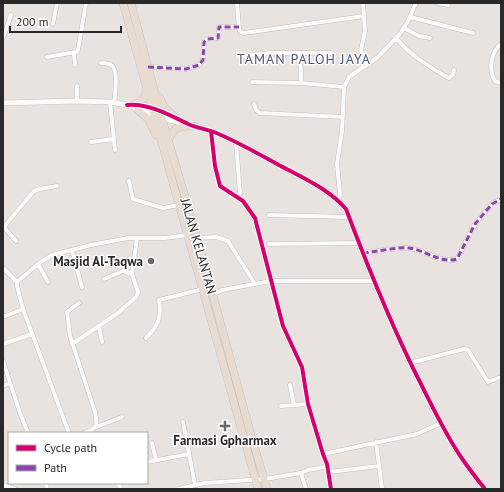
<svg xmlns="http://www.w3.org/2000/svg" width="504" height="492" viewBox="0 0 504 492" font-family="'PT Sans',sans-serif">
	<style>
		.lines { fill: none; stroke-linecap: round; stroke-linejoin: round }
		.minor-casing { stroke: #c1c0c0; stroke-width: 5 }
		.tertiary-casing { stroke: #c1c0c0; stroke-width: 6 }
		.trunk-casing { stroke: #c4c2c1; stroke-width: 8 }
		.minor { stroke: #fcfbfa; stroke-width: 4 }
		.tertiary { stroke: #fcfbfa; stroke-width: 5 }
		.trunk { stroke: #e8dcd2; stroke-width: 7 }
		.quiet { stroke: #8e44ad; stroke-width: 3; stroke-dasharray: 6 3; stroke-linecap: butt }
		.cycleway-casing { stroke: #fff; stroke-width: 6 }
		.cycleway { stroke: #d6006c; stroke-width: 4 }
		.poi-dot { fill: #6c6a69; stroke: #fff; stroke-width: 1.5 }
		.labels { text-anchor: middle; stroke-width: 3; stroke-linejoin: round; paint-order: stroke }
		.street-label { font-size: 13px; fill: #292929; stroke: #fff }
		.poi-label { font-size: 13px; font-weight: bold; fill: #292929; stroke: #fff; text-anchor: end }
		.neighbourhood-label { font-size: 14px; letter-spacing: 1px; fill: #49587a; stroke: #fff }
	</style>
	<rect width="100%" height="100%" fill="#e8e3df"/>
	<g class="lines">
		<g class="minor-casing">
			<path id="minor" d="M237 3 239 29 241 32 244 33 364 16
				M363 3 365 31 361 50 366 66
				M438 3 448 5
				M410 17 473 33
				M53 24 57 3
				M404 28 419 36 430 38
				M3 38 11 15
				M396 38C410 55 428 66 447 77L449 78 453 75 454 70
				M501 44C491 52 488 69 495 81L501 83
				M298 53 301 69V83
				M74 54 75 65
				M245 56 270 53H332
				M47 57 76 52 78 50 86 3
				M101 63C104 63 108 63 111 65 119 69 115 95 114 103
				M148 67 186 69 199 65 203 60 204 42 207 39 218 38 219 27H239
				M252 82 301 83 344 87
				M77 86V101
				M110 102 115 150
				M254 104 256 110 260 113 343 117
				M211 131 215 166 220 186 243 201 255 218 257 226 283 326 302 367 308 404 323 454 327 464 331 489
				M91 142 114 139
				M236 142 240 194
				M129 181 133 199 163 208 179 205
				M339 201 340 194 337 164 342 131 344 87 349 77 378 57 400 34 408 21 416 3
				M269 215 348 217
				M3 226 16 241
				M3 228 34 191 40 189 57 186
				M197 238 216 237 228 241 255 284
				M269 244 359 243
				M72 250 82 287
				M363 254 369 252C382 251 396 247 409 248 425 250 441 264 457 259L475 224 492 204 501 199
				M38 264 48 282
				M3 268 17 282V286L23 309 69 433
				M104 279 123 271 132 274
				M17 282 38 264 52 255 91 245 128 238H165L188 235
				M213 295 222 290 271 281H373
				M79 303 67 312 70 336 95 412C98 426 97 429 84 433
				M3 317 23 309
				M99 326 102 342
				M146 338C158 326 162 318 159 300L203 289
				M3 344 32 334
				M72 344 118 313 136 297 138 292 132 274 137 238
				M3 361 20 413 28 433
				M410 363 464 349 468 350 488 382 501 377
				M290 385 294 405
				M3 386 10 383
				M281 406 308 404
				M183 422 195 485
				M96 427 122 417
				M376 442 382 489
				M152 443 156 460
				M323 454 417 434 441 423
				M147 462 189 454
				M329 472 379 466
				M301 473 306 489
				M46 483 47 489
				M118 483 121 489
				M3 485 15 489
				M178 489 205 483 265 479 301 473 308 470 324 467 327 464"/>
		</g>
		<g class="tertiary-casing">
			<path id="tertiary" d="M3 103 77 101 110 102 127 105 162 118 185 124
				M127 105C148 103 170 115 188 124 197 128 206 129 214 132 236 141 257 153 277 164 301 177 328 188 346 209 369 270 393 330 423 388 435 412 447 437 463 460 470 470 477 479 485 489"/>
		</g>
		<g class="trunk-casing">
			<path id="trunk" d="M123 3 258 489
				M131 3 160 112 199 244 251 435 267 489
				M160 98 165 108 176 118
				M133 105C142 101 145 99 147 89
				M138 110 148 119 156 135
				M169 139C174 125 182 127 195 126"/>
		</g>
		<use href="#minor" class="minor"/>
		<use href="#tertiary" class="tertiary"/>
		<use href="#trunk" class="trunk"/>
		<path class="quiet" d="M148 67 186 69 199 65 203 60 204 42 207 39 218 38 219 27H239
			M363 254 369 252C382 251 396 247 409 248 425 250 441 264 457 259L475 224 492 204 501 199"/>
		<g class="cycleway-casing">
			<path id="cycleway" d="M127 105C148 103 170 115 188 124 197 128 206 129 214 132 236 141 257 153 277 164 301 177 328 188 346 209 369 270 393 330 423 388 435 412 447 437 463 460 470 470 477 479 485 489
				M211 131 215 166 220 186 243 201 255 218 257 226 283 326 302 367 308 404 323 454 327 464 331 489"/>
		</g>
		<use href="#cycleway" class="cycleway"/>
	</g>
	<g class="poi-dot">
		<circle cx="151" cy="261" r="4"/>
		<path d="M223 420h4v4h4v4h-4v4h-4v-4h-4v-4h4z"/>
	</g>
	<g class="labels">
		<g class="street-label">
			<text transform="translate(199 246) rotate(74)" y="5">JALAN KELANTAN</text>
		</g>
		<g class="poi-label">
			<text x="143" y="266">Masjid Al-Taqwa</text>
			<text x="225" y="445" text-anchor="middle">Farmasi Gpharmax</text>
		</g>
		<g class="neighbourhood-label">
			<text x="304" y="64">TAMAN PALOH JAYA</text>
		</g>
	</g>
	<rect width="504" height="492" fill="none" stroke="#292929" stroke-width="8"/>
	<rect x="8" y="432" width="140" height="52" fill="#ffffff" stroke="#a9a9a9"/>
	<rect x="16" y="445" width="20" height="6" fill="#d6006c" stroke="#a9a9a9"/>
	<text x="44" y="452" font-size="12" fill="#292929">Cycle path</text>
	<rect x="16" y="465" width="20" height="6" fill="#8e44ad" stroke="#a9a9a9"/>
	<text x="44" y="472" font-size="12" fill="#292929">Path</text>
	<path d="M10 26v6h111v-6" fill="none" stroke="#292929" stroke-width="2"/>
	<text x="16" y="26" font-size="12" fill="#292929" stroke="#ffffff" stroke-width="3" paint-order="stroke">200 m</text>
</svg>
